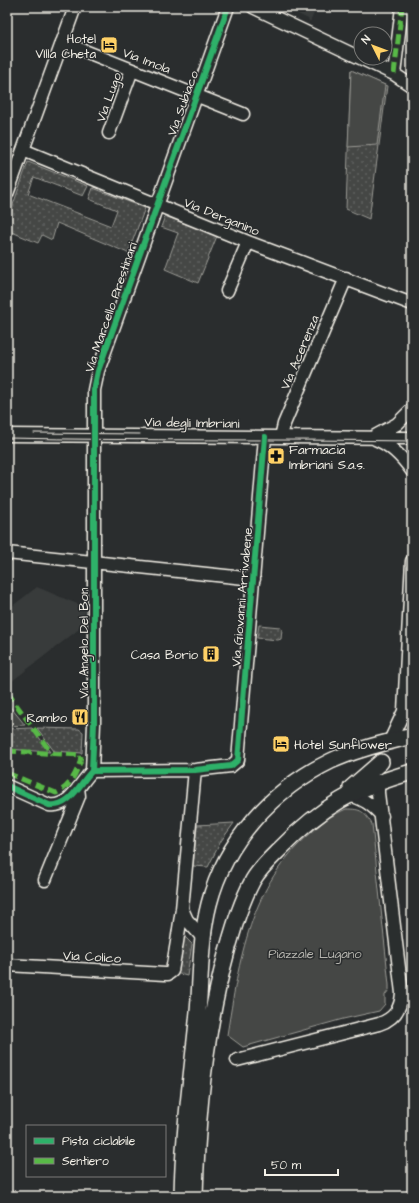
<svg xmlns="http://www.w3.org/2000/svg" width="419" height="1203" viewBox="0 0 419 1203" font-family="'Architects Daughter',sans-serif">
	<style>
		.built { fill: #373a3a }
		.grass { fill: url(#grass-dots); stroke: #9c9c96 }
		.park { fill: #444645; stroke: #9c9c96 }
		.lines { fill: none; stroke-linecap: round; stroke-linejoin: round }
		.minor-casing { stroke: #f4f1e8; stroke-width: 15 }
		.major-casing { stroke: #f4f1e8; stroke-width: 18 }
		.minor { stroke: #2a2d2e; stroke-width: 12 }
		.major { stroke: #2a2d2e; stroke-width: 15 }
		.tram { stroke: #f4f1e8; stroke-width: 1 }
		.quiet { stroke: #58b947; stroke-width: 5; stroke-dasharray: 10 5; stroke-linecap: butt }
		.cycleway-casing { stroke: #2a2d2e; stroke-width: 8 }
		.cycleway { stroke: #2db169; stroke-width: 6 }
		.labels { text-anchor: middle; stroke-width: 3; stroke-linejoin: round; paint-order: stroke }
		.poi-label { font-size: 13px; fill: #f4f1e8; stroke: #2a2d2e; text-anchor: end }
		.street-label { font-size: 13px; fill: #f4f1e8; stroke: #2a2d2e }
		.park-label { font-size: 13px; fill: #b6b5af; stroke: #2a2d2e }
	</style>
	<defs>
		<pattern id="grass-dots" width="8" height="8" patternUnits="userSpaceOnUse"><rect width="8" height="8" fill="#444645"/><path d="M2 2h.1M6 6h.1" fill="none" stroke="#606160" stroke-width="1.8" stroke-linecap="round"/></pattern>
	</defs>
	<rect width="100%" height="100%" fill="#2a2d2e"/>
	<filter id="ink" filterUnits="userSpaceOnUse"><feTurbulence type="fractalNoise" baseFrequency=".025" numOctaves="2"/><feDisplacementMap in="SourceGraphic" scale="8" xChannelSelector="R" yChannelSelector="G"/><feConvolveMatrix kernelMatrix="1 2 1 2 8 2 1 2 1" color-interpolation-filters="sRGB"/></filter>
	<g filter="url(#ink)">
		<path class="built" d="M284 7H317L310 22 308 19Z
			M410 7H412V70L405 66 408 15Z
			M37 587 87 608 78 630 7 685V610Z"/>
		<path class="grass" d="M351 70 387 86 369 219 346 209Z
			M28 162 88 186 83 196 34 177 28 194 111 226 117 210 89 199 93 188 145 208 128 253 57 223 52 240 42 235 38 243 7 230V222Z
			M165 216 217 236 198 283 165 269 178 233 161 227Z
			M259 625 280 627 282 629 281 639 278 640 257 638Z
			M32 728 50 752 7 749V729Z
			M37 728 79 729 83 732 82 753 54 751Z
			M234 823 221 841 208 867 193 866 197 825Z
			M184 936 192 944 187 976 176 973Z"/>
		<path class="park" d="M351 70 385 85 377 145 348 147Z
			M8 704 25 725 7 726V705Z
			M346 809C362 809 363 811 372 824L389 985V990L385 995V1004L379 1011 343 1019 243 1047 227 1035C239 961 250 884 311 833 316 828 322 823 327 819 333 815 340 812 346 809Z"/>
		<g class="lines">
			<g class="minor-casing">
				<path id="minor" d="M253 7 394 74 412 86
					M62 42 243 114
					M394 74 402 7
					M109 133 132 70
					M23 150 248 242 412 304
					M7 194 75 7
					M227 291 248 242
					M7 435 412 438
					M375 436 397 424 412 409
					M281 437 284 424 346 278
					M375 439C391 445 403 458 412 471
					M7 553 254 579
					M390 741 404 711 412 561
					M92 771 195 770 231 766 238 760 265 437
					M7 786 49 805C70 808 79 784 92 771L94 724V390L98 371 228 7
					M348 795C363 798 372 805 382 816
					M45 880 79 796 78 788
					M182 909 187 920 203 938
					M7 965 165 974H168L172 971 177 942 182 909 195 770
					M237 1060 379 1024C394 1019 401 1009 402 993L378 793V782"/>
			</g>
			<g class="major-casing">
				<path id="major" d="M351 788 381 762
					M182 1196C183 1134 192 1073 198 1012 201 976 200 939 209 904 225 841 273 789 331 761 357 749 385 743 412 736
					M195 1196C197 1113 205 1031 227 951 234 927 241 902 253 880 260 868 271 858 281 848 322 806 355 788 412 772"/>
			</g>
			<use href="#minor" class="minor"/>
			<use href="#major" class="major"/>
			<path class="tram" d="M34 433 140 434
				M7 438C142 441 277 439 412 441"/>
			<path class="quiet" d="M394 74 402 7
				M7 692 52 754
				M7 751 81 755 80 762 82 761
				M7 773 56 793C69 788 76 774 80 762"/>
			<g class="cycleway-casing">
				<path id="cycleway" d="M92 771 195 770 231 766 238 760 265 437
					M7 786 49 805C70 808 79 784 92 771L94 724V390L98 371 228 7"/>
			</g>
			<use href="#cycleway" class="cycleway"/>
		</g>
	</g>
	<defs>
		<g id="hotel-square" transform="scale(0.9)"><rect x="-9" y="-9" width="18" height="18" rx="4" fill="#ffd166" stroke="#2a2d2e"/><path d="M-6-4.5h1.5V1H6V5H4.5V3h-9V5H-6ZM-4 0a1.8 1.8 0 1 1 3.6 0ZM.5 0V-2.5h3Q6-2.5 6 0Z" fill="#111"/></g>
		<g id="pharmacy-square" transform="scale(0.9)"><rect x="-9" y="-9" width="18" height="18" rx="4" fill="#ffd166" stroke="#2a2d2e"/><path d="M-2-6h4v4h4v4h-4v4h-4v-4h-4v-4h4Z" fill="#111"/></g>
		<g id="building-square" transform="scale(0.9)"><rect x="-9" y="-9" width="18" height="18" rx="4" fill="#ffd166" stroke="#2a2d2e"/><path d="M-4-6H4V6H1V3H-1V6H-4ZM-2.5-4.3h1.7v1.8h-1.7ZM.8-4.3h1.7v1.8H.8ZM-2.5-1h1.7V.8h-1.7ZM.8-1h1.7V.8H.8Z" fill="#111"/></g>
		<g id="restaurant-square" transform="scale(0.9)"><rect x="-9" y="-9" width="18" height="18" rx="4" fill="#ffd166" stroke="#2a2d2e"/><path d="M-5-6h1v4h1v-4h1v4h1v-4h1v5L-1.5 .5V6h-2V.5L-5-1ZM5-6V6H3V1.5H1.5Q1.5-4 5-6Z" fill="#111"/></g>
	</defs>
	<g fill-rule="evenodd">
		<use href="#hotel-square" x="109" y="45"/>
		<use href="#pharmacy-square" x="276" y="456"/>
		<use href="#building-square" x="211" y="654"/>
		<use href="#restaurant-square" x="80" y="717"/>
		<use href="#hotel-square" x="281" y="744"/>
	</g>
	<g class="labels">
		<g class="poi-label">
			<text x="96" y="43">Hotel<tspan x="96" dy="15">VIlla Cheta</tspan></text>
			<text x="289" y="454" text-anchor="start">Farmacia<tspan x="289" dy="15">Imbriani S.a.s.</tspan></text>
			<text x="198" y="659">Casa Borio</text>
			<text x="67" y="722">Rambo</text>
			<text x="294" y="749" text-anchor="start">Hotel Sunflower</text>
		</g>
		<g class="street-label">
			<text transform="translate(147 60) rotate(21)" y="5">Via Imola</text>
			<text transform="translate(108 97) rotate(-70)" y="5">Via Lugo</text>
			<text transform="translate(182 103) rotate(-70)" y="5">Via Subiaco</text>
			<text transform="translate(222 216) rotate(22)" y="5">Via Derganino</text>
			<text transform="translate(110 307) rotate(-71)" y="5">Via Marcello Prestinari</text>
			<text transform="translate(299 352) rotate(-67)" y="5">Via Acerenza</text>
			<text transform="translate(192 422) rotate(1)" y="5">Via degli Imbriani</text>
			<text transform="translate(241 597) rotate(-85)" y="5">Via Giovanni Arrivabene</text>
			<text transform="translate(83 643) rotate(-90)" y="5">Via Angelo Del Bon</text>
			<text transform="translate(92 956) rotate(3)" y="5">Via Colico</text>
		</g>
		<g class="park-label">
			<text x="315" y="958">Piazzale Lugano</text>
		</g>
	</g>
	<rect width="419" height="1203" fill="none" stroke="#2a2d2e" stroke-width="24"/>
	<rect x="12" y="12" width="395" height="1179" fill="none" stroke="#f4f1e8" stroke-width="1.5" filter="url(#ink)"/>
	<rect x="26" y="1125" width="140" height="52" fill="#2a2d2e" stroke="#7b7b78"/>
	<rect x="34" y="1138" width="20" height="6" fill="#2db169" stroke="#7b7b78"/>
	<text x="62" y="1145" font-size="12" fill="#f4f1e8">Pista ciclabile</text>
	<rect x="34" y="1158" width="20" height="6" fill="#58b947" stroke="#7b7b78"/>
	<text x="62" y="1165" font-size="12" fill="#f4f1e8">Sentiero</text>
	<g transform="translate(373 46) rotate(312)"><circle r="19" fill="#2a2d2e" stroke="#7b7b78"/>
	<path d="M0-3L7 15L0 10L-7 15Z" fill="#ffd166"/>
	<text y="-6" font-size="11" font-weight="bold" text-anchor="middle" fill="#f4f1e8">N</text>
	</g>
	<path d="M265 1169v6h73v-6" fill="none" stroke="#f4f1e8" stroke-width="2"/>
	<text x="271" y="1169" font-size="12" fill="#f4f1e8" stroke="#2a2d2e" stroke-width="3" paint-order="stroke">50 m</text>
</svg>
